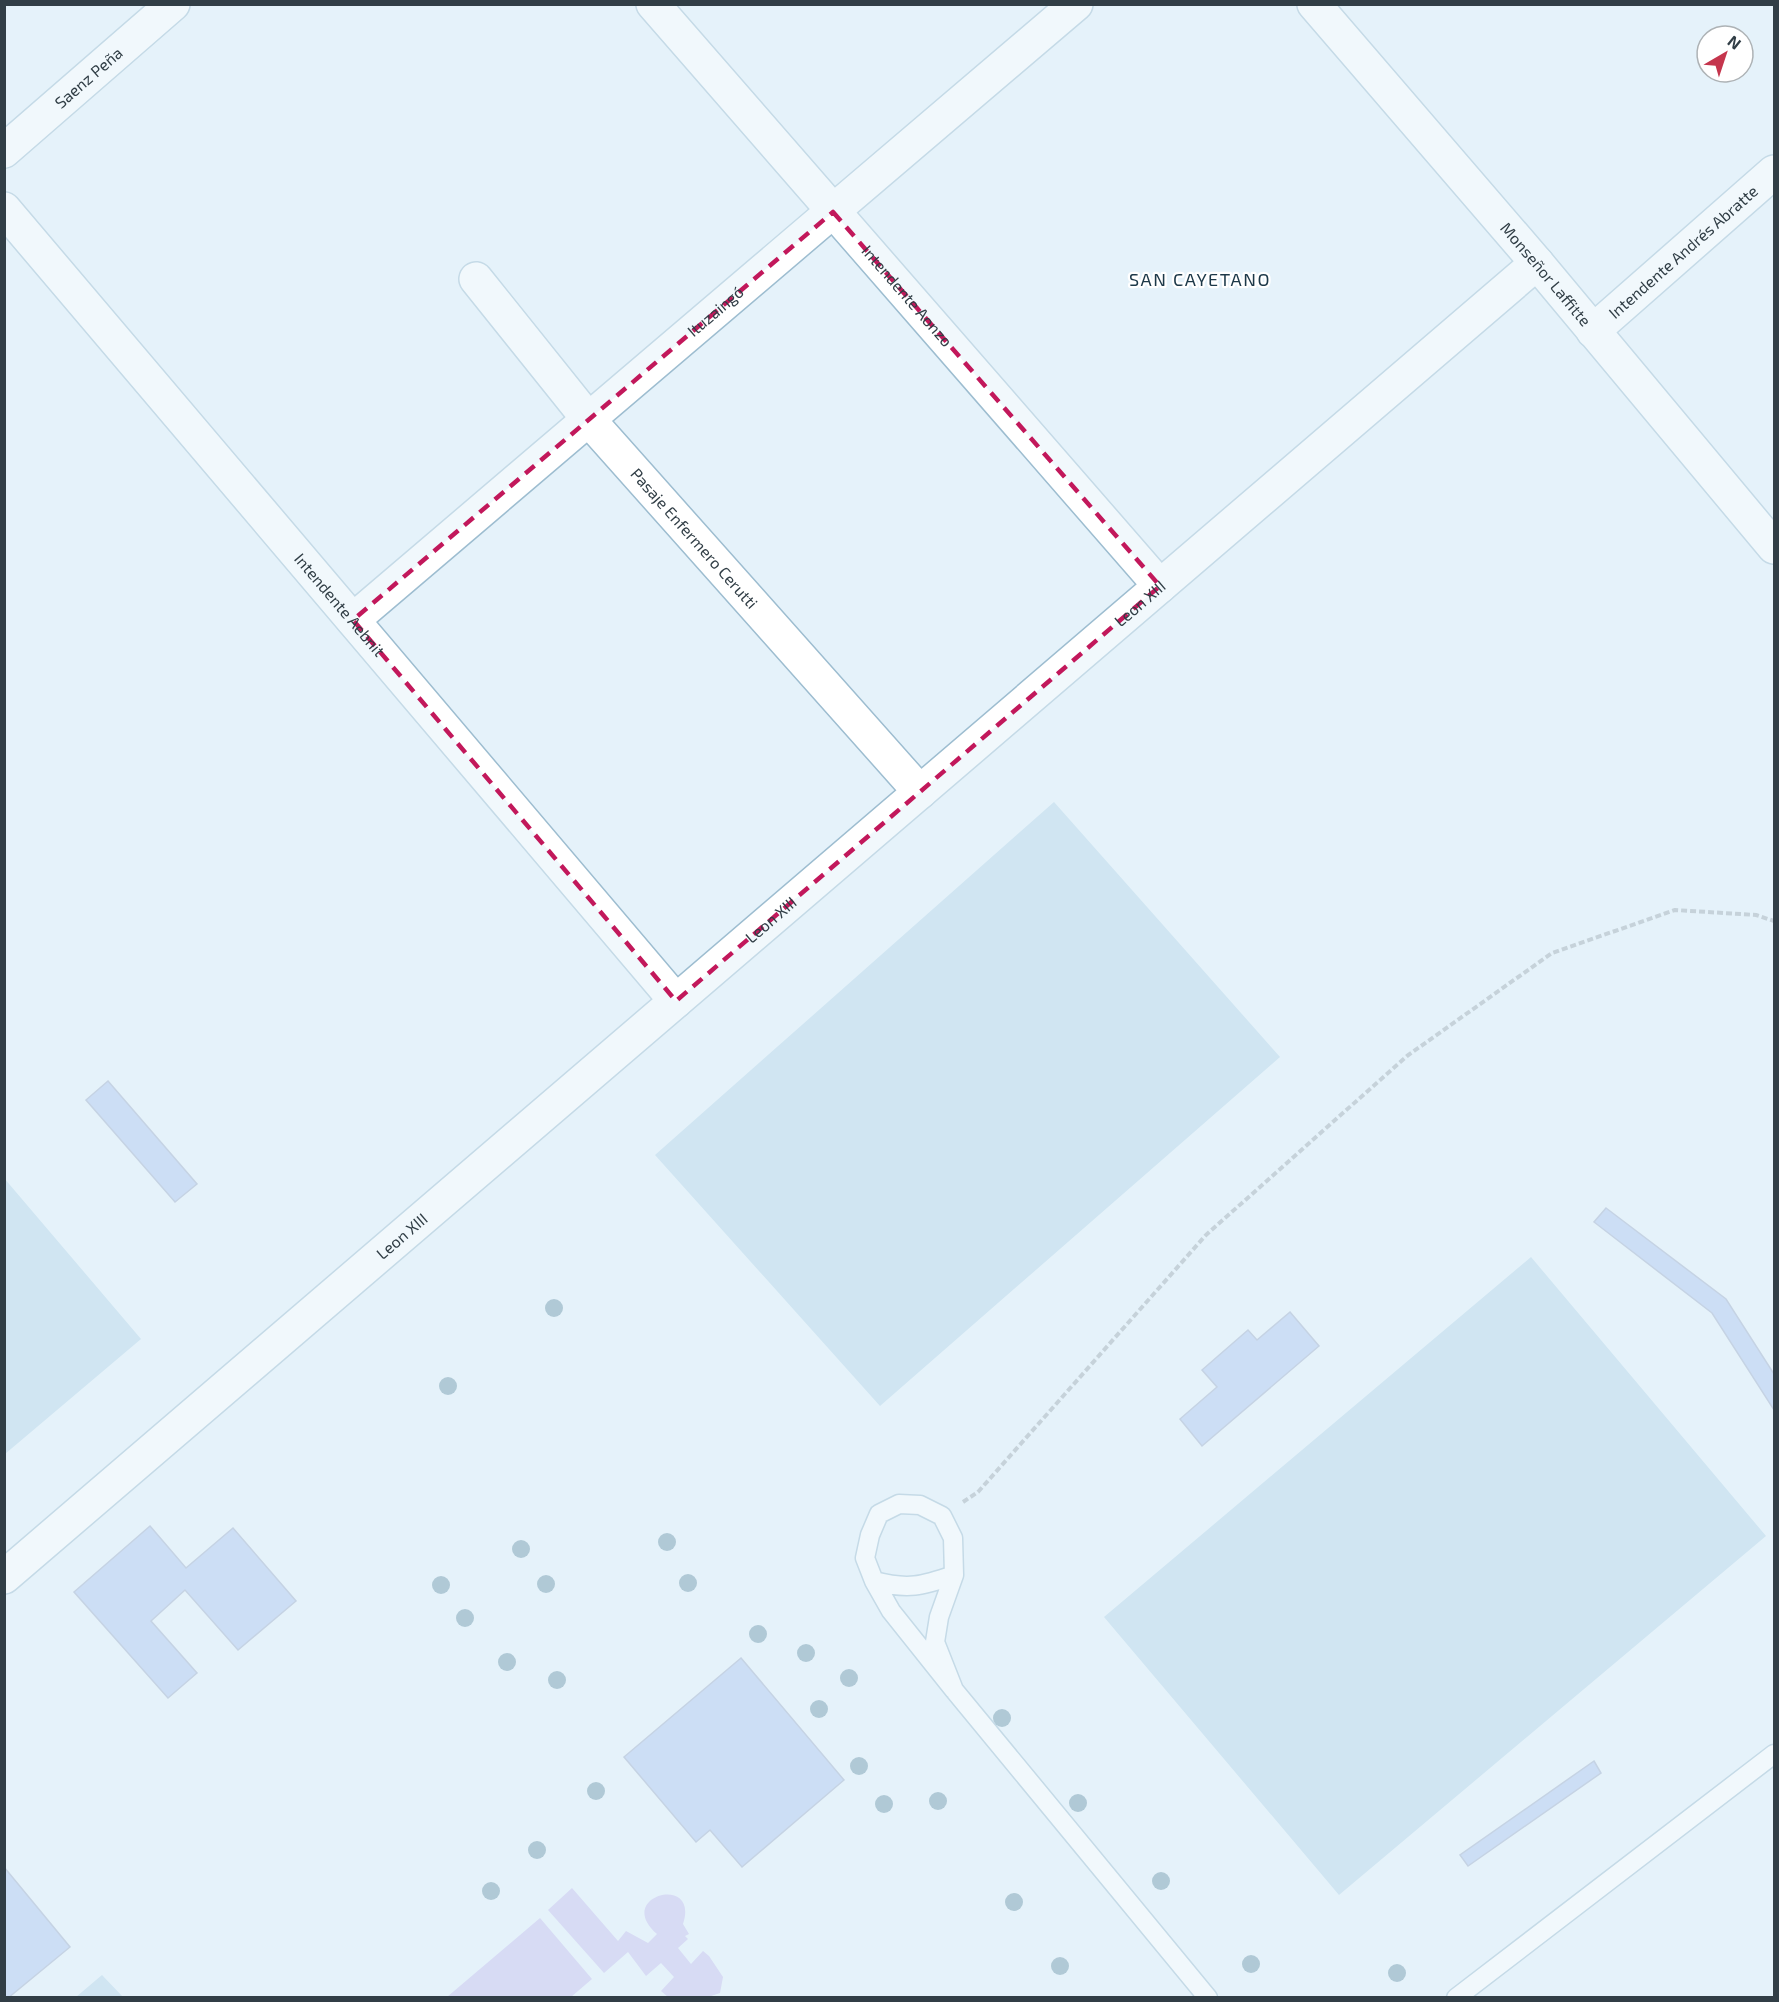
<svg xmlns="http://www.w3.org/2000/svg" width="1779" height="2002" viewBox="0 0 1779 2002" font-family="'Exo 2',sans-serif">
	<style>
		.green { fill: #b5d5e8 }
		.water { fill: #c5beee }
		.building { fill: #aec5f0; stroke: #9eadc9; stroke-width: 1.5 }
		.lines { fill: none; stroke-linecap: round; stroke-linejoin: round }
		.lane-casing { stroke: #9dbdd0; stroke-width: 21 }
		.street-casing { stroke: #9dbdd0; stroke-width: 36 }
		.path { stroke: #9facb4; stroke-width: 4; stroke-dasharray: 6 3; stroke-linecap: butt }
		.lane { stroke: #fff; stroke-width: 18 }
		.street { stroke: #fff; stroke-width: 33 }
		.tree { fill: #6f97ab }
		.marked { fill: none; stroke: #c2185b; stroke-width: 4.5; stroke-dasharray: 12 8; stroke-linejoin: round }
		.labels { text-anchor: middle; stroke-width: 4.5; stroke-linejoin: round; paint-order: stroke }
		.street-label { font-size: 16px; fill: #313e46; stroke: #fff }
		.neighbourhood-label { font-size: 18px; letter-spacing: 1.5px; fill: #1c3848; stroke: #fff }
	</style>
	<rect width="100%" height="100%" fill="#e5f2fa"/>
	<path class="green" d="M1054 802 1280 1057 880 1406 655 1155Z
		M4 1178 141 1339 5 1454H4Z
		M1531 1257 1766 1536 1339 1895 1104 1617Z
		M102 1975 123 1997H76Z"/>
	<path class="water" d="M572 1888 618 1941 626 1931 648 1943 657 1934C613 1896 700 1873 683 1924L689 1934 685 1936 688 1939 678 1948 691 1964 703 1951 709 1956 723 1977 720 1993 708 1997H668L661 1991 674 1977 661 1963 646 1976 628 1952 604 1973 548 1910Z
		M540 1918 592 1979 571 1997H447Z"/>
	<path class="building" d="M108 1081 197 1184 175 1202 86 1100Z
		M1606 1208 1726 1299 1774 1374V1410L1712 1313 1594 1222Z
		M1290 1312 1319 1346 1202 1446 1180 1419 1217 1387 1202 1370 1248 1330 1257 1340Z
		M150 1526 186 1568 233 1528 296 1601 238 1650 185 1590 151 1621 197 1673 168 1698 74 1592Z
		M741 1658 844 1780 742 1867 710 1830 696 1842 624 1757Z
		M1594 1761 1601 1773 1468 1866 1460 1855Z
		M4 1867 70 1947 8 1998H4Z"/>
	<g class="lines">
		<g class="lane-casing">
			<path id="lane" d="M874 1581C908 1590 922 1586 954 1575
				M954 1690 935 1642 939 1617 954 1575 953 1538 942 1516 920 1505 899 1504 879 1514 870 1535 865 1558 874 1581 891 1611 954 1690 1208 1998
				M1456 1998 1774 1754"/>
		</g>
		<g class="street-casing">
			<g id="street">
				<path id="s1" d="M653 4 1160 586"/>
				<path id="s2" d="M1314 4 1537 263 1774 547"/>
				<path id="s3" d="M4 151 173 4"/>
				<path id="s4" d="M4 209 676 1001"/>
				<path id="s5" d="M476 279 589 420 920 792"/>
				<path id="s6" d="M1593 331 1774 172"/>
				<path id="s7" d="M353 620 1076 4"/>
				<path id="s8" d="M4 1577 1537 263"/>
			</g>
		</g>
		<path class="path" d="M963 1502 978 1492 1206 1235 1407 1056 1552 953 1675 910 1756 915 1774 921"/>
		<use href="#lane" class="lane"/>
		<use href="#street" class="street"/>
	</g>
	<g class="tree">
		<circle cx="554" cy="1308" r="9"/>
		<circle cx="448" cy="1386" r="9"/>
		<circle cx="667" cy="1542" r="9"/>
		<circle cx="521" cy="1549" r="9"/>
		<circle cx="688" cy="1583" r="9"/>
		<circle cx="546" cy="1584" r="9"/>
		<circle cx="441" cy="1585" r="9"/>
		<circle cx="465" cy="1618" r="9"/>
		<circle cx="758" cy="1634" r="9"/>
		<circle cx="806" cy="1653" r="9"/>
		<circle cx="507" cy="1662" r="9"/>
		<circle cx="849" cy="1678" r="9"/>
		<circle cx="557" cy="1680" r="9"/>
		<circle cx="819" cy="1709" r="9"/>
		<circle cx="1002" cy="1718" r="9"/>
		<circle cx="859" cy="1766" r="9"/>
		<circle cx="596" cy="1791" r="9"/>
		<circle cx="938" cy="1801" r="9"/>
		<circle cx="1078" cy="1803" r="9"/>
		<circle cx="884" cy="1804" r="9"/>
		<circle cx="537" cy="1850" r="9"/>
		<circle cx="1161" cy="1881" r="9"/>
		<circle cx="491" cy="1891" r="9"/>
		<circle cx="1014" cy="1902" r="9"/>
		<circle cx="1251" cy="1964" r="9"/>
		<circle cx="1060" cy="1966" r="9"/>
		<circle cx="1397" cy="1973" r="9"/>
	</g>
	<path d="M0 0H1779V2002H0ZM833 212 1160 586 676 1001 353 620Z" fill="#e5f2fa" fill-opacity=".55" fill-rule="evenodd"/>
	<path class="marked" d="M833 212 1160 586 676 1001 353 620Z"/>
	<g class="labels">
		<g class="street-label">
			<text dy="6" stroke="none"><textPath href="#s3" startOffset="112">Saenz Peña</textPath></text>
			<text dy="6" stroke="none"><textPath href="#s6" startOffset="120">Intendente Andrés Abratte</textPath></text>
			<text dy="6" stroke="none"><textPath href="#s2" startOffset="356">Monseñor Laffitte</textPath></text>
			<text dy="6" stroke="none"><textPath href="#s1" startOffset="387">Intendente Aonzo</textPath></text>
			<text dy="6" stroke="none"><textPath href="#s7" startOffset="476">Ituzaingó</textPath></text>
			<text dy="6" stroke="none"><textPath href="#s5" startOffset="339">Pasaje Enfermero Cerutti</textPath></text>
			<text dy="6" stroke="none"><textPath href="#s8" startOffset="1496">Leon XIII</textPath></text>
			<text dy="6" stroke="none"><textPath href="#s4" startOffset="519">Intendente Aebnit</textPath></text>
			<text dy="6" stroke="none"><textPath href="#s8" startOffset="1010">Leon XIII</textPath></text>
			<text dy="6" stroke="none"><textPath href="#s8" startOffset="524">Leon XIII</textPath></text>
		</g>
		<g class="neighbourhood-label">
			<text x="1200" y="286">SAN CAYETANO</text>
		</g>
	</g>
	<rect width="1779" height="2002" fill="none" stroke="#313e46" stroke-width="12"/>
	<g transform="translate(1725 54) rotate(39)"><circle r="28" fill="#ffffff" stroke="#adb2b5" stroke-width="1.5"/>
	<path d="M0-4.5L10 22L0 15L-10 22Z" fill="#c5354d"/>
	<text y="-9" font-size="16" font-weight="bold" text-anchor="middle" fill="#313e46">N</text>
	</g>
</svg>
